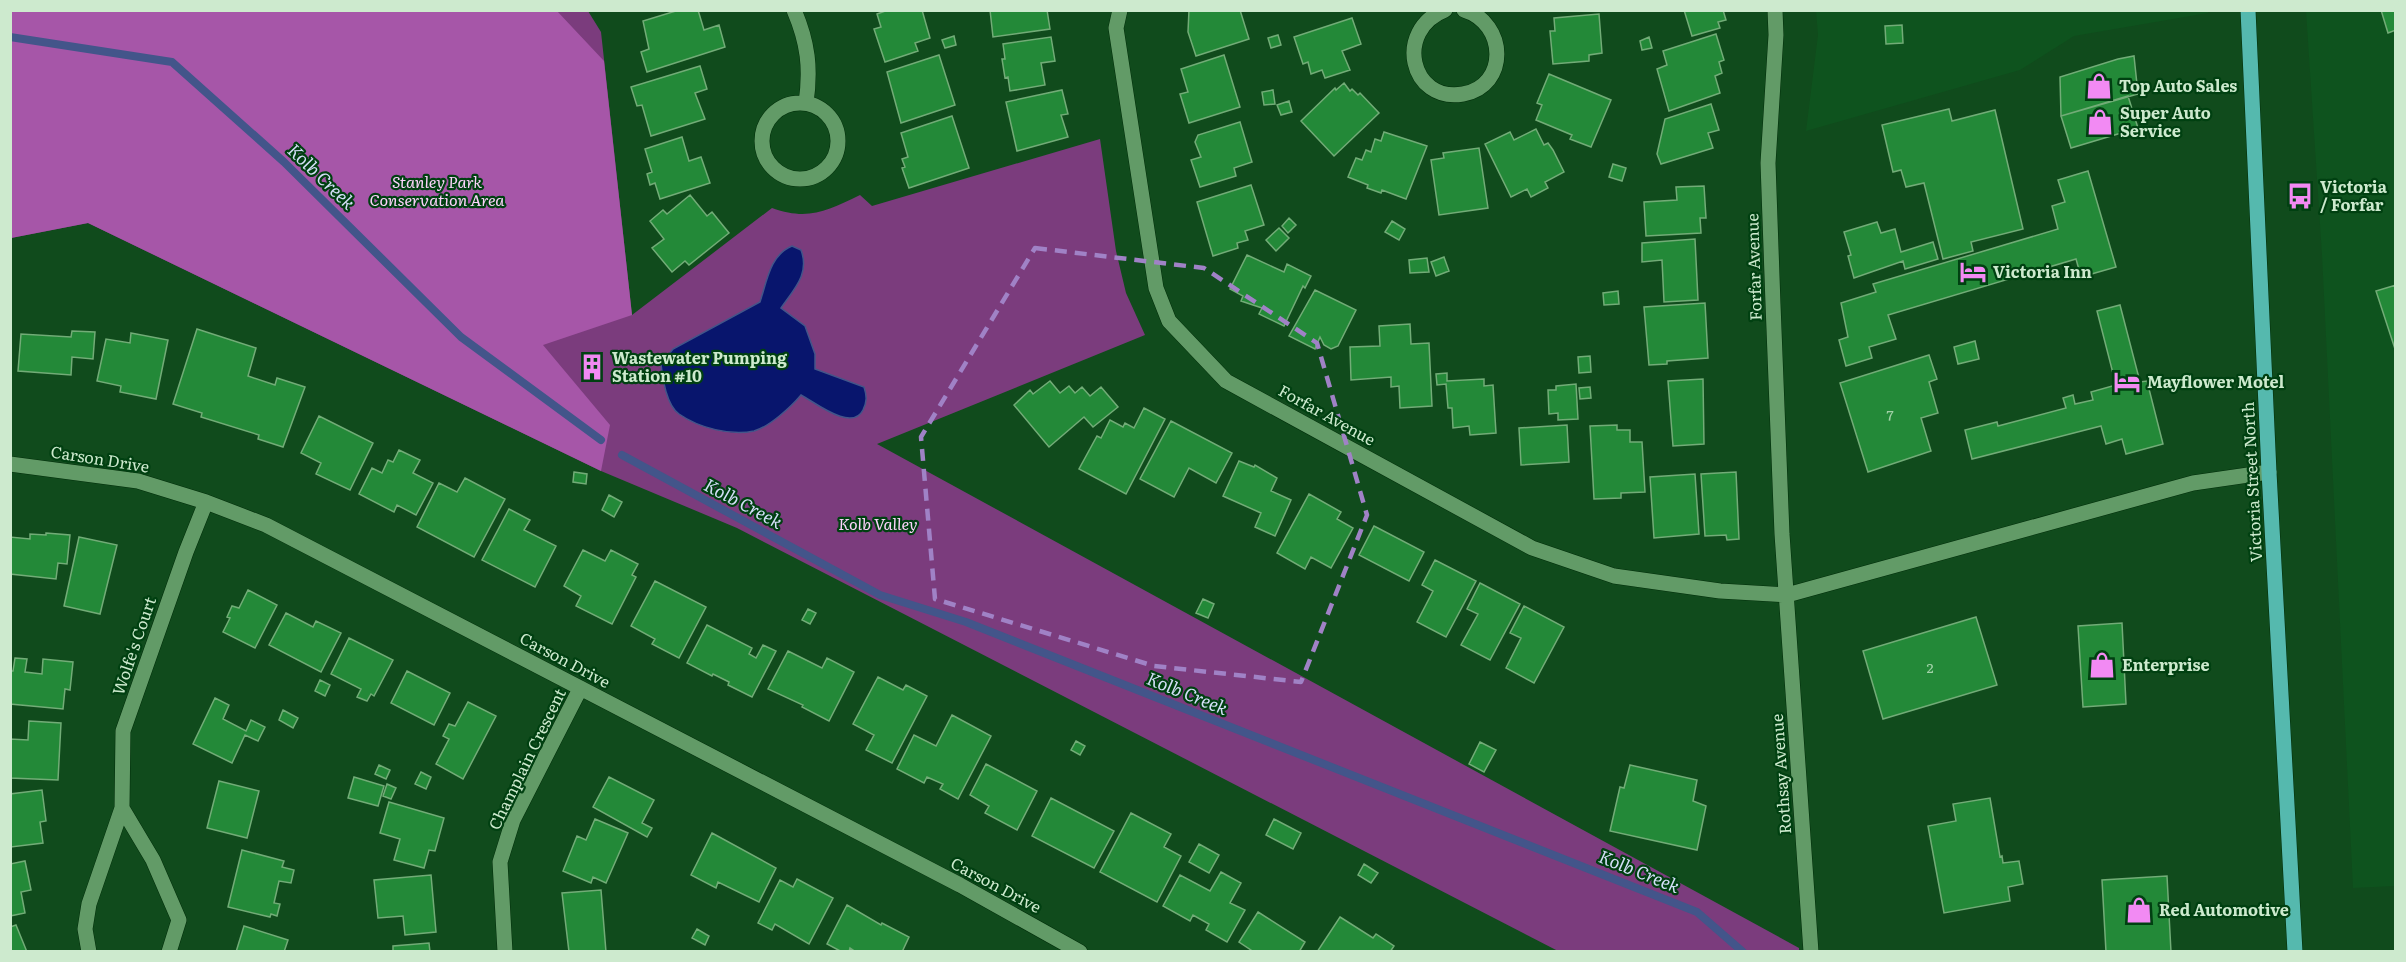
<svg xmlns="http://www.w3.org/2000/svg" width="2406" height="962" viewBox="0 0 2406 962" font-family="Literata,serif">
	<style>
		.built { fill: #0e531e }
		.green { fill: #7b3c7d }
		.forest { fill: #a656a8 }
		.water { fill: #08156d; stroke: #43558a; stroke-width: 1.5 }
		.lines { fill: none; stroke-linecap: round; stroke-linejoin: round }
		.stream { stroke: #43558a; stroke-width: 8 }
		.building { fill: #238938; stroke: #72ac77; stroke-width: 1.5 }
		.minor-casing { stroke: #012e0a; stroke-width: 16 }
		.major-casing { stroke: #012e0a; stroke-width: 16 }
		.minor { stroke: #629b67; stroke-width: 15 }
		.major { stroke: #55b9ae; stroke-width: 15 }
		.marked { fill: none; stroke: #a082c6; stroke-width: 4.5; stroke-dasharray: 12 8; stroke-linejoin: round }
		.labels { text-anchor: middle; stroke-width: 4.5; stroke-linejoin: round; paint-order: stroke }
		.number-label { font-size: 14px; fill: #a2d2a8 }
		.poi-label { font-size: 16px; font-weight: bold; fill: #cdeace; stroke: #004011; text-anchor: start }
		.park-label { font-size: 16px; font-style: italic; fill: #fdd3fc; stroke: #004011 }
		.street-label { font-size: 16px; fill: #cdeace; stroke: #004011 }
		.water-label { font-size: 18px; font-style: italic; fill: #d3def7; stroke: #004011 }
	</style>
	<rect width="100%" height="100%" fill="#104b1c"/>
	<path class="built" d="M1816 11H2208V13L2074 36 2020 70 1806 131 1818 35Z
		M2306 11H2395V886L2353 888 2322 255Z"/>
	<path class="green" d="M11 11H588L601 32 632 315 772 208C808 221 827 211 860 195L872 206 1100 139 1116 251 1126 293 1145 335 877 444 1799 948V951H1558L737 528 601 471 88 223 11 238Z"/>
	<path class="forest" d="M11 10 557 11 604 61 632 315 543 345 610 425 601 471 88 223 11 238Z"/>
	<path class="water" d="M792 246 801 250C810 274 794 289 781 308L805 326 815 354V369L864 387C867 396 867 402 863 410 852 432 816 403 801 395 791 407 769 427 754 431 731 436 699 428 679 414 667 406 662 378 661 364L673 349 760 302C767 281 770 255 792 246Z"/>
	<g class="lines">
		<path class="stream" d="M10 37 172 62 284 162 461 337 601 440
			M622 455 880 595 966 622 1697 912 1743 952"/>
	</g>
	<path class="building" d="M679 10H698L704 30 719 25 725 47 647 72 641 52 649 49 643 21Z
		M888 10H922L930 38 915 43 918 51 885 62 874 29 881 27 877 14Z
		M990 10H1047L1050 29 993 37Z
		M1189 10H1240L1249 39 1196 56 1188 32Z
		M1684 10H1723L1726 20 1718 22 1720 28 1692 36Z
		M2381 10H2396V30L2388 33Z
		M1599 14 1602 53 1589 55V61L1553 64 1550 31H1555L1554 18Z
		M1352 18 1361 44 1342 51 1350 70 1325 78 1322 70 1311 74 1308 62 1303 64 1294 37Z
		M1902 25 1903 43 1886 44 1885 26Z
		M1716 34 1724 60 1719 62 1722 73 1715 76 1720 93 1669 111 1657 69 1667 65 1663 51Z
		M1278 35 1281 45 1271 48 1268 38Z
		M954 36 956 45 945 48 942 40Z
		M1051 37 1055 61 1041 63 1045 85 1010 91 1008 77 1005 78 1002 59H1005L1003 44Z
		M1649 37 1652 48 1642 50 1640 41Z
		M939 55 955 105 901 123 887 72Z
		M1224 55 1240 107 1189 123 1180 94 1188 92 1181 69Z
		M2134 56 2138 94 2061 116 2060 77 2118 59Z
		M700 66 707 89 695 93 705 119 651 136 642 105 637 106 631 87Z
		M1549 74 1611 100 1591 147 1570 139 1572 135 1536 120 1542 105 1537 103Z
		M1344 83 1350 91 1352 89 1358 95 1360 93 1379 113 1334 156 1301 121 1335 88 1336 90Z
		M1062 90 1068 114 1061 115 1068 137 1017 151 1006 102Z
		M1273 90 1275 104 1264 105 1262 92Z
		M2128 96 2138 128 2071 148 2061 116Z
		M1289 101 1292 112 1281 115 1277 105Z
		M1711 104 1719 130 1708 133 1713 148 1661 164 1657 154 1665 119Z
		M1949 109 1952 121 1995 110 2023 229 1971 242 1973 251 1943 259 1924 183 1906 187 1901 170 1893 172 1882 125Z
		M952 116 969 168 909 188 902 168 905 167 902 159 908 157 901 133Z
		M1240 122 1252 162 1234 168 1236 176 1200 187 1191 160 1201 157 1195 142 1198 135Z
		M1536 129 1544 145 1548 143 1553 150 1564 172 1545 182 1548 188 1531 197 1527 189 1511 197 1485 144 1510 132 1514 140Z
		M1384 132 1427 146 1406 199 1382 190 1381 193 1367 188 1368 185 1348 177 1356 158 1362 160 1366 150 1371 152 1375 139 1381 141Z
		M682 137 689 161 701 157 710 183 660 199 655 183 650 185 647 174 652 172 645 149Z
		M1479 148 1488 208 1439 215 1431 160 1444 158 1443 153Z
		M1613 164 1626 168 1622 181 1609 177Z
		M2088 171 2116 267 2081 277 2076 259 1888 315 1896 339 1869 347 1872 358 1846 366 1839 340 1848 337 1841 303 1876 292 1873 284 2058 229 2052 206 2065 202 2058 180Z
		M1251 185 1264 225 1245 231 1248 240 1237 243 1238 248 1213 256 1197 202Z
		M1704 186 1706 218H1700L1701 233 1646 236 1644 202 1677 200 1676 187Z
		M690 195 707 216 712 212 729 233 689 265 685 261 672 272 652 248 664 239 650 221 663 210 667 214Z
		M1289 218 1296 225 1288 233 1282 226Z
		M1392 221 1405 229 1399 240 1385 232Z
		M1877 222 1881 233 1895 229 1901 252 1933 242 1938 259 1905 269 1903 261 1854 278 1848 256 1851 255 1844 232Z
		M1279 228 1289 238 1276 251 1266 240Z
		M1695 239 1698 300 1664 302 1662 260 1642 262V243Z
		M1247 255 1284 272 1287 264 1311 276 1305 288 1303 286 1284 326 1259 314 1262 308 1241 301 1243 296 1230 289Z
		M1444 257 1449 271 1436 276 1431 262Z
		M1427 258 1429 272 1410 273 1409 260Z
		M2396 285V352L2376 291Z
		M1315 290 1356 310 1338 346 1331 349 1324 345 1320 337 1315 349 1289 336Z
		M1618 291 1619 304 1604 305 1603 293Z
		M1705 303 1708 358 1667 361V364L1649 365 1644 307Z
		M2120 305 2140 382 2147 381 2163 444 2126 454 2122 439 2106 444 2101 426 1972 459 1965 430 1997 422 1998 426 2066 408 2063 398 2073 395 2075 404 2093 400 2091 392 2116 385 2097 311Z
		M1410 324 1411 344 1429 343 1432 406 1400 408 1399 386 1391 387V377L1351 380 1350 347 1380 346 1379 326Z
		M197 329 256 348 248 376 275 385 277 378 305 387 283 447 258 439 259 435 201 417 202 413 173 404Z
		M72 331 95 332 93 359 72 357 71 375 18 371 21 334 71 337Z
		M131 333 168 340 156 399 120 392 121 386 97 381 106 339 130 343Z
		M1975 341 1979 359 1958 364 1954 347Z
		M1929 355 1937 379 1929 382 1938 413 1921 418 1931 451 1868 472 1840 383Z
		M1590 356 1591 372 1579 373 1578 357Z
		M599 360 600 372 585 373 584 361Z
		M1447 373V381L1484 379V386L1493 385 1496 433 1470 435 1469 426 1453 428 1452 408H1448L1446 384 1437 385 1436 374Z
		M1703 379 1704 444 1673 446 1668 381Z
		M1050 381 1060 393 1069 386 1075 393 1082 387 1090 396 1101 387 1118 407 1093 427 1084 417 1049 447 1014 405 1030 390 1033 394Z
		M1576 384 1578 419 1558 420V413L1549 414 1548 390H1556V386Z
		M1590 387 1591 398 1580 399 1579 388Z
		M1144 408 1165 419 1126 494 1079 469 1097 436 1101 438 1110 420 1123 427 1125 423 1134 428Z
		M319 416 373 443 350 490 316 474 321 463 301 453Z
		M1171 421 1232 453 1216 483 1189 468 1174 497 1140 479Z
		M1567 425 1569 462 1521 465 1519 428Z
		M1617 425V430H1630V442H1642L1645 492 1621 493V498L1594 499 1590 426Z
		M399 450 420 460 413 473 433 483 416 515 397 505 394 512 359 494 372 468 382 473 388 460 393 462Z
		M1239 461 1254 467 1255 465 1277 478 1271 491 1291 500 1275 536 1255 527 1261 513 1223 496Z
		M574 472 587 474 586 484 573 482Z
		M1736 472 1739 539 1727 540 1726 535 1705 536 1701 474Z
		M1695 474 1699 534 1654 538 1650 477Z
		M465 478 505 499 474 557 417 527 439 483 457 492Z
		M1309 494 1341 512 1337 519 1353 528 1331 568 1311 557 1305 569 1277 553Z
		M609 495 622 502 614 517 602 510Z
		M509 509 530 520 524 530 556 546 535 587 482 560Z
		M1374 526 1424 552 1409 581 1359 555Z
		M46 533 70 535 67 564 58 563 56 579 10 574V537L30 539V534L46 535Z
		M79 537 117 545 100 614 64 606Z
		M583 550 605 561 611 550 638 564 632 575 636 577 612 624 576 606 581 596 564 586Z
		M1435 560 1476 581 1446 637 1417 622 1433 591 1422 585Z
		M655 581 706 607 679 658 652 644 655 639 631 626Z
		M1480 583 1520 604 1490 660 1461 645 1478 614 1467 609Z
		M248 590 277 605 255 648 223 632 230 618 227 617 232 606 239 608Z
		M1203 599 1214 604 1208 618 1196 613Z
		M1524 606 1564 627 1534 683 1506 668 1521 638 1510 633Z
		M808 609 816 613 810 624 802 620Z
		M286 613 313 627 316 621 341 633 321 672 269 645Z
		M1976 617 1997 685 1883 719 1863 651Z
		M2122 623 2126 704 2083 707 2078 626Z
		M707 625 752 648 749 654 756 658 763 645 776 651 752 697 728 685 729 682 713 674 712 676 687 663Z
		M349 638 393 660 374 696 371 694 367 701 357 697 361 689 331 674Z
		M788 651 822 668 827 658 854 672 829 721 802 707 803 705 768 689Z
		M15 658 27 659 25 672 42 674 43 659 73 662 70 690 65 689 63 709 10 704V671H13Z
		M407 671 450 693 434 725 391 703Z
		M878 677 903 690 906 685 927 696 892 763 866 750 874 735 853 724Z
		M320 680 330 685 325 696 315 691Z
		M215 698 229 705 223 719 246 731 251 720 265 727 258 741 245 735 232 763 193 744Z
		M468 702 496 716 463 779 436 764 449 739 443 736 449 724 455 726Z
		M283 710 298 718 293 728 279 720Z
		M952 715 991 736 958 799 940 789 943 784 927 777 924 783 897 769 914 735 936 746Z
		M29 721 61 723 58 780 10 778V739L28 740Z
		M1076 741 1085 746 1080 755 1071 750Z
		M1480 742 1496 750 1484 772 1469 764Z
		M986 764 1037 791 1017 830 985 813 989 806 970 795Z
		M379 765 390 770 386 779 375 774Z
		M1630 765 1697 780 1693 801 1706 806 1697 850 1610 831 1620 787 1624 788Z
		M421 772 431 777 426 789 415 784Z
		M354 777 384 786 378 806 348 798Z
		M609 777 654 800 642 823 652 828 647 837 593 807Z
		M219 781 259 791 247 838 207 828Z
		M387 784 396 788 391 799 383 796Z
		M42 790 46 821 40 822 43 843 11 847 10 794Z
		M1051 798 1114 831 1094 868 1032 836Z
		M1990 798 2000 857 2002 856 2003 863 2019 861 2023 884 2008 887 2010 901 1944 913 1928 826 1956 821 1953 804Z
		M389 802 444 818 435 851 429 850 424 868 394 860 400 839 380 833Z
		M1131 813 1171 834 1164 847 1181 856 1157 902 1100 872Z
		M595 819 628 833 606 883 593 877 591 883 563 871 577 836 586 840Z
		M1274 819 1301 833 1293 849 1266 835Z
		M712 833 776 868 759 902 718 882 716 888 691 875Z
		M1199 844 1219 855 1209 873 1189 862Z
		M242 850 284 861 282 867 294 870 291 883 279 881 274 903 280 904 277 916 271 914 270 917 228 907Z
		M25 861 31 890 21 892 25 913 10 916V864Z
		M1364 864 1378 873 1371 883 1358 875Z
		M1221 872 1241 883 1230 903 1245 910 1227 942 1206 930 1209 924 1193 915 1190 921 1163 906 1180 875 1210 891Z
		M431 875 436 932 405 935 403 916 378 918 374 880Z
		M2167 876 2171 952H2106L2102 880Z
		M797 879 833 898 809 944 775 924 772 930 758 923 780 880 793 887Z
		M601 890 606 952H569L562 893Z
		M847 905 881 925 882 923 909 937 902 952H856L850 948 849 952H842L827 944Z
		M1258 912 1305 942 1299 952H1254L1239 942Z
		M1340 917 1373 938 1376 934 1394 946 1390 952H1317Z
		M16 925 27 952H10V927Z
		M244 926 288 940 284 952H236Z
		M697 929 709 936 705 945 692 938Z
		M429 943 430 952H393V946Z"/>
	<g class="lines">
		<g class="minor-casing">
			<path id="minor" d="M794 10C808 43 811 68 806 103
				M1120 10 1116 28 1156 288 1169 321 1226 381 1532 548 1614 576 1720 591 1787 595 2193 483 2269 472
				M1445 10C1394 30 1410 103 1463 94 1509 86 1507 23 1464 10
				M1775 10 1776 35 1768 163 1773 304 1782 534 1811 952
				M762 141a38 38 0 1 1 76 0a38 38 0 1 1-76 0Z
				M10 464 138 481 206 502 266 525 960 885 1080 952
				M122 808 153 860 179 920 169 952
				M89 952 85 929 89 904 122 808 123 731 186 552 206 502
				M505 952 500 862 513 820 580 689"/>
		</g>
		<g class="major-casing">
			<path id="major" d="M2248 10 2269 472 2295 952"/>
		</g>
		<use href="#minor" class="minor"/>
		<use href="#major" class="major"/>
	</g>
	<path class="marked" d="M1035 248 1204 268 1317 343 1367 515 1301 682 1154 666 935 599 921 437Z"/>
	<defs>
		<g id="shop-bare" transform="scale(2.07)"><path d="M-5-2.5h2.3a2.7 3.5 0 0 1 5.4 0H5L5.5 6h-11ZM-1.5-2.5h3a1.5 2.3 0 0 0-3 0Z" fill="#f28af3" stroke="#004011" stroke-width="2.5" paint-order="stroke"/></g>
		<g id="bus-bare" transform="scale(2.07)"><path d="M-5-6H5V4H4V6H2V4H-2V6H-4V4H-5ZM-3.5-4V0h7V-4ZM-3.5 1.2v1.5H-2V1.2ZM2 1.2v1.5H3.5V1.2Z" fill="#f28af3" stroke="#004011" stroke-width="2.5" paint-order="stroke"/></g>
		<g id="hotel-bare" transform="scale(2.07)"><path d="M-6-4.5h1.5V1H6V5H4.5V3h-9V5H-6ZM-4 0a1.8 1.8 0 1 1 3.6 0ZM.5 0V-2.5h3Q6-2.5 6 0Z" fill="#f28af3" stroke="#004011" stroke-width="2.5" paint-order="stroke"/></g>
		<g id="building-bare" transform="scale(2.07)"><path d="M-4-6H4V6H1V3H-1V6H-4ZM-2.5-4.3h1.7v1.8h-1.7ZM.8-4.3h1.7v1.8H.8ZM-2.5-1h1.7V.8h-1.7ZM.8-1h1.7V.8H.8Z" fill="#f28af3" stroke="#004011" stroke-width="2.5" paint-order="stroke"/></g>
	</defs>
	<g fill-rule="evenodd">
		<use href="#shop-bare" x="2099" y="86"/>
		<use href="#shop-bare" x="2100" y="122"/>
		<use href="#bus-bare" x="2300" y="196"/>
		<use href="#hotel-bare" x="1973" y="272"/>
		<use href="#building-bare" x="592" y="367"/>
		<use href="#hotel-bare" x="2127" y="382"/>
		<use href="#shop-bare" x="2102" y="665"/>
		<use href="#shop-bare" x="2139" y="910"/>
	</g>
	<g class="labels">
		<g class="number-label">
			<text x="1890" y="420">7</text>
			<text x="1930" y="673">2</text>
		</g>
		<g class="poi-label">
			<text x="2119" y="92">Top Auto Sales</text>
			<text x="2120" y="119">Super Auto<tspan x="2120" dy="18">Service</tspan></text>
			<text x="2320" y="193">Victoria<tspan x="2320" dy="18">/ Forfar</tspan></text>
			<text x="1993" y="278">Victoria Inn</text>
			<text x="612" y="364">Wastewater Pumping<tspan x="612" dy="18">Station #10</tspan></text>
			<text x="2147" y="388">Mayflower Motel</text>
			<text x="2122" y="671">Enterprise</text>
			<text x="2159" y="916">Red Automotive</text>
		</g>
		<g class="park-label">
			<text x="437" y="188">Stanley Park<tspan x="437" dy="18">Conservation Area</tspan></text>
			<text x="878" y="530">Kolb Valley</text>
		</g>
		<g class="street-label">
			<text transform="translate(1754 267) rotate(-92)" y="6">Forfar Avenue</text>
			<text transform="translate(1327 415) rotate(29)" y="6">Forfar Avenue</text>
			<text transform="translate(100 459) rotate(9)" y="6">Carson Drive</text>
			<text transform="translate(2252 482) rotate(-93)" y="6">Victoria Street North</text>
			<text transform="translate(134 646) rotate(-71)" y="6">Wolfe's Court</text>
			<text transform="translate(565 660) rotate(28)" y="6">Carson Drive</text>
			<text transform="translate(527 759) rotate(-64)" y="6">Champlain Crescent</text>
			<text transform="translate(1781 774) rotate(-94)" y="6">Rothsay Avenue</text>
			<text transform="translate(996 885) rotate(28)" y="6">Carson Drive</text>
		</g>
		<g class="water-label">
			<text transform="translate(321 177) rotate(44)" y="6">Kolb Creek</text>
			<text transform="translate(743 504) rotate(28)" y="6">Kolb Creek</text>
			<text transform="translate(1187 694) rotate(22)" y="6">Kolb Creek</text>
			<text transform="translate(1639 872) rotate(22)" y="6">Kolb Creek</text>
		</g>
	</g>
	<rect width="2406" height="962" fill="none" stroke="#cdeace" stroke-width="24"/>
</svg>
